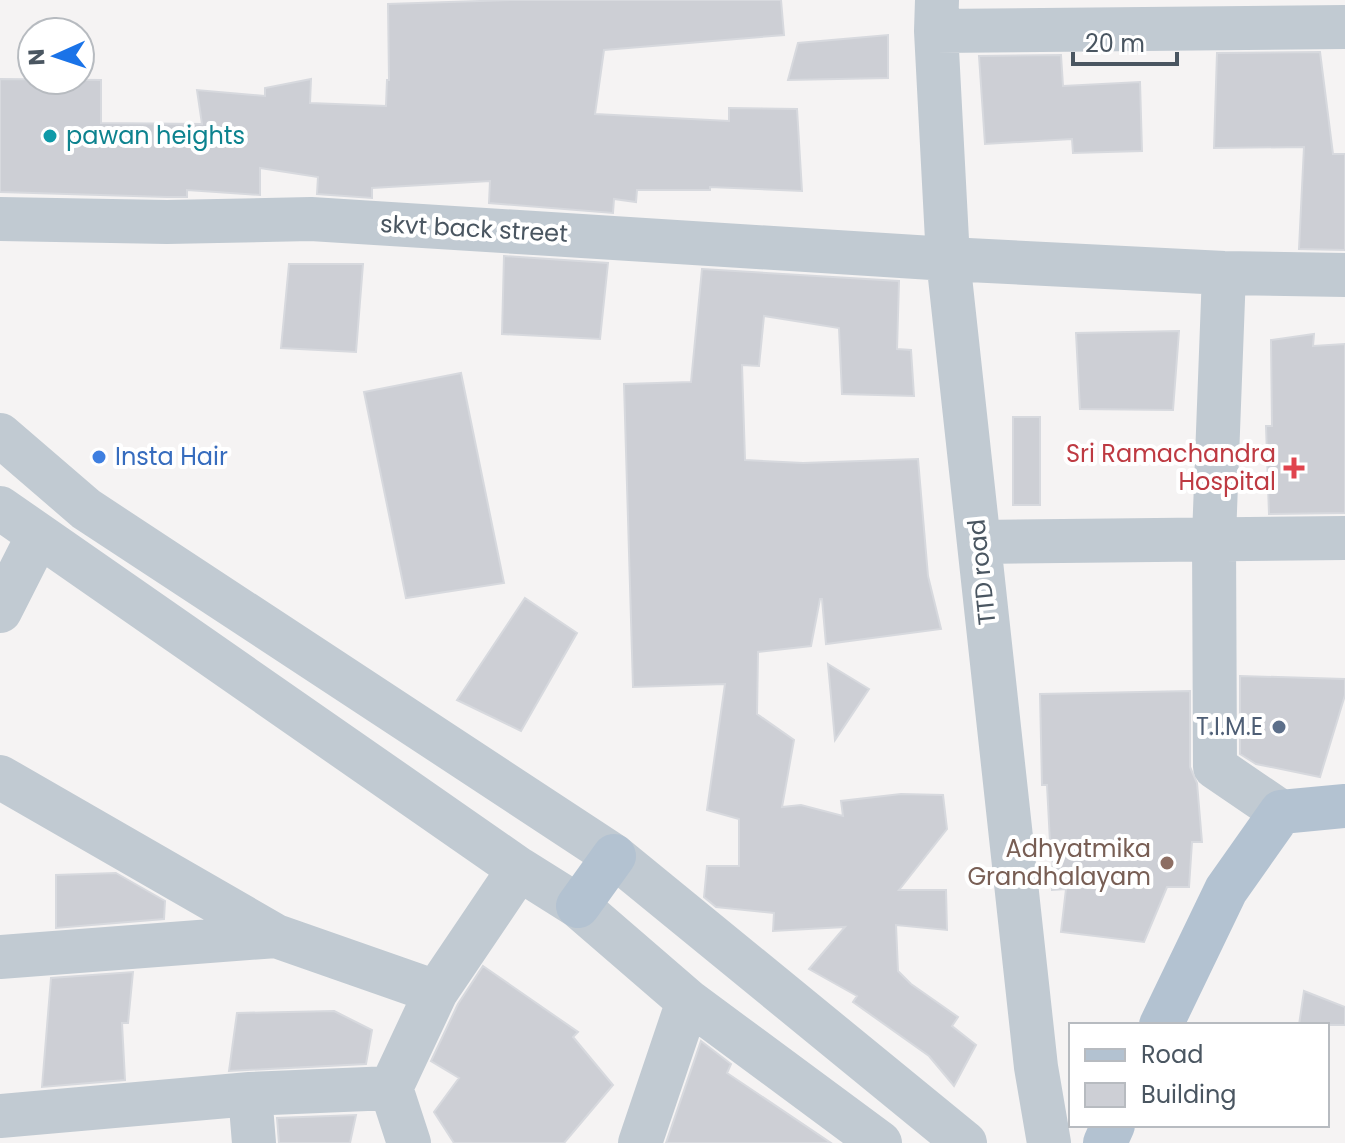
<svg xmlns="http://www.w3.org/2000/svg" width="1345" height="1143" viewBox="0 0 1345 1143" font-family="Poppins,sans-serif">
	<style>
		.building { fill: #cdcfd5; stroke: #d7d9de; stroke-width: 2 }
		.lines { fill: none; stroke-linecap: round; stroke-linejoin: round }
		.minor { stroke: #c1cad2; stroke-width: 44 }
		.major { stroke: #b3c2d1; stroke-width: 44 }
		.culture-dot { fill: #0f9aa8; stroke: #fff; stroke-width: 3 }
		.shop-dot { fill: #3f7fe0; stroke: #fff; stroke-width: 3 }
		.health-dot { fill: #e0444e; stroke: #fff; stroke-width: 3 }
		.service-dot { fill: #5c6f8a; stroke: #fff; stroke-width: 3 }
		.education-dot { fill: #8d6e63; stroke: #fff; stroke-width: 3 }
		.labels { text-anchor: middle; stroke-width: 8; stroke-linejoin: round; paint-order: stroke }
		.culture-label { font-size: 24px; fill: #0d838f; stroke: #fff; text-anchor: start }
		.street-label { font-size: 24px; fill: #4a5661; stroke: #fff }
		.health-label { font-size: 24px; fill: #be3a42; stroke: #fff; text-anchor: end }
		.shop-label { font-size: 24px; fill: #366cbe; stroke: #fff; text-anchor: start }
		.service-label { font-size: 24px; fill: #4e5e75; stroke: #fff; text-anchor: end }
		.education-label { font-size: 24px; fill: #785e54; stroke: #fff; text-anchor: end }
	</style>
	<rect width="100%" height="100%" fill="#f5f3f3"/>
	<path class="building" d="M510 0H781L784 35 604 50 595 114 729 121V108L797 109 802 191 710 187V190H637L636 202 614 199 613 213 489 203 490 181 372 188V198L317 194 318 177 260 168V195L187 190V197H167L0 192V79L101 80V123L202 124 197 90 265 96V88L311 79 310 103 386 106 387 80H389L388 4Z
		M888 35V78L788 80 798 43Z
		M1320 52 1333 154H1345V250L1299 249 1304 147 1214 148 1217 53Z
		M1061 55 1063 86 1140 82 1142 151 1073 153 1072 139 985 144 979 56Z
		M504 256 608 263 600 339 502 334Z
		M289 264H363L356 352 281 348Z
		M702 269 899 281 897 349 911 350 914 396 842 394 839 328 764 316 759 366 742 365 745 460 803 463 918 459 928 576 941 629 826 644 822 599H820L811 646 758 652 757 714 794 740 782 807 801 805 843 816 841 801 901 794 943 795 947 829 899 890H946L947 930 896 925 898 971 911 984 958 1017 952 1026 976 1045 954 1086 929 1056 853 1002 857 996 809 969 845 927 773 931 774 913 716 907 704 897 707 866H739V819L707 810 725 684 633 687 624 384 691 382Z
		M1179 331 1173 410 1080 409 1076 333Z
		M1314 334 1313 346 1345 344V513L1269 514 1266 426H1272L1271 340Z
		M461 373 504 583 406 598 364 392Z
		M1013 417H1040V505H1013Z
		M525 598 577 633 521 731 457 700Z
		M828 664 869 689 835 740Z
		M1240 676 1345 679V695L1320 777 1256 764 1240 754Z
		M1190 691V767L1197 783 1202 842H1192L1189 887H1167L1144 942 1061 932 1066 889 1052 890 1053 842H1050L1047 785H1042L1040 694Z
		M116 873 165 901 164 919 56 928V875Z
		M483 966 578 1032 573 1037 613 1085 564 1143H454L434 1112 459 1078 431 1061 458 1004Z
		M133 972 128 1023H122L125 1080 42 1087 51 978Z
		M1304 991 1345 1007V1025H1299Z
		M334 1011 372 1030 366 1064 229 1071 237 1013Z
		M701 1041 731 1064 727 1073 831 1143H666Z
		M356 1115 350 1143H279L277 1118Z"/>
	<g class="lines">
		<path class="minor" d="M937 0 936 31 948 259 1036 1067 1049 1143
			M936 31 1345 27
			M0 219 167 222 311 219 948 259 1224 273 1345 275
			M1224 273 1214 537 1215 767 1281 812
			M0 435 86 509 614 856 965 1143
			M0 508 519 869 578 906 688 1001 880 1143
			M979 542 1345 538
			M0 611 38 536
			M0 777 276 936
			M0 957 276 936 436 992 519 869
			M391 1088 409 1143
			M250 1094 254 1143
			M0 1116 250 1094 391 1088 436 992
			M640 1143 688 1001"/>
		<path class="major" d="M578 906 614 856
			M1161 1025 1226 890 1281 812 1345 806
			M1105 1143 1113 1125"/>
	</g>
	<circle class="culture-dot" cx="50" cy="136" r="8"/>
	<circle class="shop-dot" cx="99" cy="457" r="8"/>
	<path class="health-dot" d="M1290 456h8v8h8v8h-8v8h-8v-8h-8v-8h8z"/>
	<circle class="service-dot" cx="1279" cy="727" r="8"/>
	<circle class="education-dot" cx="1167" cy="863" r="8"/>
	<g class="labels">
		<g class="culture-label">
			<text x="66" y="144">pawan heights</text>
		</g>
		<g class="street-label">
			<text transform="translate(474 229) rotate(3)" y="8">skvt back street</text>
			<text transform="translate(982 572) rotate(-96)" y="8">TTD road</text>
		</g>
		<g class="health-label">
			<text x="1276" y="462">Sri Ramachandra<tspan x="1276" dy="28">Hospital</tspan></text>
		</g>
		<g class="shop-label">
			<text x="115" y="465">Insta Hair</text>
		</g>
		<g class="service-label">
			<text x="1263" y="735">T.I.M.E</text>
		</g>
		<g class="education-label">
			<text x="1151" y="857">Adhyatmika<tspan x="1151" dy="28">Grandhalayam</tspan></text>
		</g>
	</g>
	<rect x="1069" y="1023" width="260" height="104" fill="#ffffff" stroke="#b7bbc0" stroke-width="2"/>
	<rect x="1085" y="1049" width="40" height="12" fill="#b3c2d1" stroke="#b7bbc0" stroke-width="2"/>
	<text x="1141" y="1063" font-size="24" fill="#4a5661">Road</text>
	<rect x="1085" y="1083" width="40" height="24" fill="#cdcfd5" stroke="#b7bbc0" stroke-width="2"/>
	<text x="1141" y="1103" font-size="24" fill="#4a5661">Building</text>
	<g transform="translate(56 56) rotate(267)"><circle r="38" fill="#ffffff" stroke="#b7bbc0" stroke-width="2"/>
	<path d="M0-6L14 30L0 20L-14 30Z" fill="#1a73e8"/>
	<text y="-12" font-size="22" font-weight="bold" text-anchor="middle" fill="#4a5661">N</text>
	</g>
	<path d="M1073 52v12h104v-12" fill="none" stroke="#4a5661" stroke-width="4"/>
	<text x="1085" y="52" font-size="24" fill="#4a5661" stroke="#ffffff" stroke-width="6" paint-order="stroke">20 m</text>
</svg>
